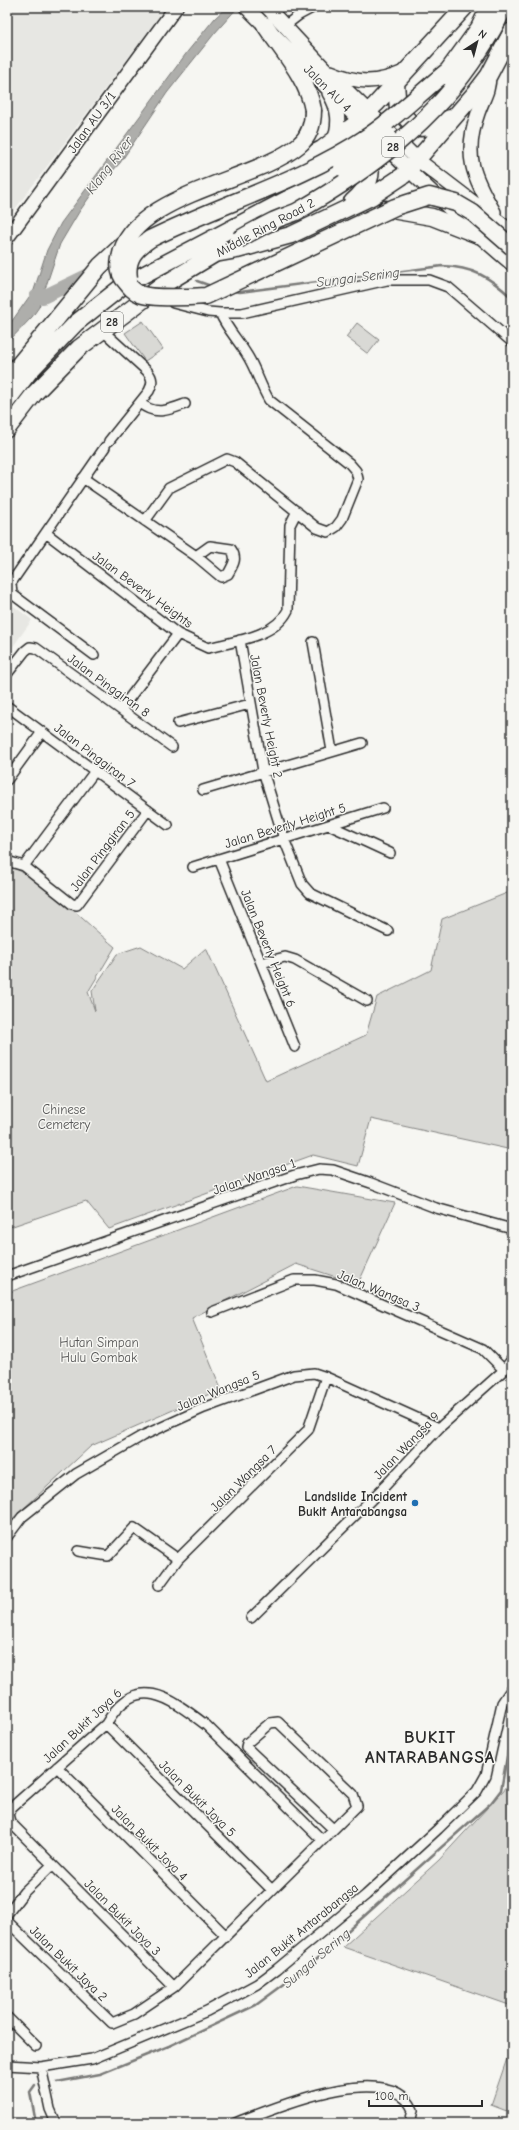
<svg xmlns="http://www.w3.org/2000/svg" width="519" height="2130" viewBox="0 0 519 2130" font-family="'Comic Neue',sans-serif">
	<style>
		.built { fill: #e7e7e3 }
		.green { fill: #d9d9d5; stroke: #828280 }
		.water { fill: #aeaeab; stroke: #7a7a78 }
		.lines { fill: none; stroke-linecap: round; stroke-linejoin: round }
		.stream { stroke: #7a7a78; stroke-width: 2.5 }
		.river { stroke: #aeaeab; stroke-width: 14 }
		.street-casing { stroke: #2b2b2b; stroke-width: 12 }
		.secondary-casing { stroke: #2b2b2b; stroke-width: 16 }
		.highway-casing { stroke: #2b2b2b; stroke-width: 19 }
		.street { stroke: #f6f6f2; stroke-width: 9 }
		.secondary { stroke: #f6f6f2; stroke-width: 13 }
		.highway { stroke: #f6f6f2; stroke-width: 16 }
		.highway-bridge-casing { stroke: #2b2b2b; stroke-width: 19; stroke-linecap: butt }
		.highway-bridge { stroke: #f6f6f2; stroke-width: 16 }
		.poi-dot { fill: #1f6fb2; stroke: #f6f6f2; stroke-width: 1.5 }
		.labels { text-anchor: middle; stroke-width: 3; stroke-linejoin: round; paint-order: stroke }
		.shield { fill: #f6f6f2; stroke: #686867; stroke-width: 1 }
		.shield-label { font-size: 12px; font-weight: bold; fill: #2b2b2b }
		.street-label { font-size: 13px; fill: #2b2b2b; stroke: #f6f6f2 }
		.park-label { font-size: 13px; fill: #565656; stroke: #f6f6f2 }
		.poi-label { font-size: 13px; font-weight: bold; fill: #2b2b2b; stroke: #f6f6f2; text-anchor: end }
		.water-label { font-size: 14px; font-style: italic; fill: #525251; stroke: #f6f6f2 }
		.district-label { font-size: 17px; font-weight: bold; letter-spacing: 1px; fill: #2b2b2b; stroke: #f6f6f2 }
	</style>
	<rect width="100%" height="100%" fill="#f6f6f2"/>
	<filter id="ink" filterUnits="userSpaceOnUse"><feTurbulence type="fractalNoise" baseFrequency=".025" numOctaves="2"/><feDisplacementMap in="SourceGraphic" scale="8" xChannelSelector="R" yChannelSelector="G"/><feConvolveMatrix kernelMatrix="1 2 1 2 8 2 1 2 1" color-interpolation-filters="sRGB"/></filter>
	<g filter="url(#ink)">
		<path class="built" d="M7 7H166L7 220Z
			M7 601 32 620 7 655Z"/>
		<path class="green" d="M143 321 163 349 145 361 125 333Z
			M357 323 379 340 368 354 346 337Z
			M7 865C41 877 86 923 115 947L88 992 95 1011 92 991 117 954 141 946 182 969 206 948 266 1081 366 1035 377 997 431 970 442 919 512 891V1150L371 1119 358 1166 313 1155 109 1229 86 1201 7 1228Z
			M297 1186 395 1203 358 1284 296 1264 192 1318 221 1389 91 1446 7 1524V1293Z
			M512 1781V2006L343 1947 439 1860Z
			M512 2044V2113L491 2105Z"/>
		<path class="water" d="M227 7H238L214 34 167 93 120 163 93 192 79 212 60 244 39 307 32 317 7 343V328L34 290 47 250 61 223 188 51 215 18Z"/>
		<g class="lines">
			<path class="stream" d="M197 281 211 286
				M232 291 240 292 442 266C473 267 490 277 512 298
				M511 1728 512 1723
				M57 2082 100 2074 169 2046 256 2005 306 1968 491 1803 501 1790 508 1751
				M35 2085 30 2092 36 2123"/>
			<path class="river" d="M36 297H43L95 272"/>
			<g class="street-casing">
				<path id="street" d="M286 25 299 15 314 7
					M220 313H242L387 280H429L448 287 512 342
					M102 330 147 371C153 378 153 383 149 391L109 441
					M140 403C155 416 169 410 185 404
					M83 478 196 556 221 577 228 574C233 565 238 559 231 549L210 546 196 556
					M145 521 169 488 227 459 235 462 317 528 328 532 336 527 342 519 358 479 356 471 349 463 269 400C260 385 256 369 247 355 238 340 227 329 220 313L208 312 173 303
					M46 533 178 634 208 648C235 641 275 637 288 610L290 525 297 511
					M240 640 263 771 284 839 302 884 310 893 388 931
					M313 642 332 751
					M94 655 12 594 11 583 105 447
					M7 674 25 651 30 647 36 648 172 747
					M7 706 168 825
					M121 709 178 634
					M178 723 250 704
					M7 780 42 732
					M203 790 362 743
					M329 825 390 853
					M219 859 295 1047
					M7 861 24 866 72 904 77 905 148 810
					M24 866 95 771
					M193 867 383 808
					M261 963 285 957 295 960 367 1001
					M7 1276 295 1175 319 1169 333 1170 371 1183 436 1208 512 1229
					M212 1312 294 1280H315L336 1284 483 1349 504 1370
					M7 1537 22 1517 76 1474 142 1436 204 1408 294 1375 314 1373 326 1377 439 1428
					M78 1551 108 1556 134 1528 178 1559
					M159 1585 178 1559 308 1430 326 1377
					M251 1618 385 1486 439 1428 504 1370 512 1359
					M106 1724 272 1890
					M57 1767 226 1936
					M7 1914 24 1892 52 1865
					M7 1921 112 2023 134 2014 174 1987 357 1806 353 1794 278 1722 270 1723 247 1743 246 1747 333 1829
					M174 1987 10 1822 8 1814 12 1807 106 1724C136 1672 169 1697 206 1725L322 1840
					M7 2017 36 2046
					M7 2065 41 2067 92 2059 207 2011 257 1984 277 1969 366 1895 438 1829 477 1791 486 1775 502 1703 512 1688
					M41 2067 50 2109 56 2123
					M235 2123C272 2109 391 2057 413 2110L410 2123"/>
			</g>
			<g class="secondary-casing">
				<path id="secondary" d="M246 7C334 93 418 185 512 264
					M267 7 324 68 418 160 512 232
					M331 72C359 84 376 84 404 72
					M489 75C489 92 483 98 478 113 463 155 473 176 494 212
					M329 93C339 109 340 123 334 141
					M7 238 176 7"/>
			</g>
			<g class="highway-casing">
				<path id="highway" d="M265 25C282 51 308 79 313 110
					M396 83 398 110 412 124 420 128 431 127 450 118
					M352 202C367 189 379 172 363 154
					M386 209 432 217 478 235
					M215 254 237 250 291 235 371 197 404 175 476 92 489 75 512 31
					M7 379 100 266 126 242 138 233 180 211 277 172 322 149 354 125 376 104 465 7
					M7 401 30 371 76 323 124 285 316 184 342 168
					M7 429 34 394 79 348 163 285 223 249"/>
			</g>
			<use href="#street" class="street"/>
			<use href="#secondary" class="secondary"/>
			<use href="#highway" class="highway"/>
			<g class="highway-bridge-casing">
				<path id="highway-bridge" d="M444 76 479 28 489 7
					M313 110C313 124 310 136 299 145 255 182 131 194 120 258 118 268 119 275 126 282 130 287 134 292 140 294 151 299 193 297 206 296L395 207 429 196 456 203 473 213 512 247
					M342 168 387 134
					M238 240C249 233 261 227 273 221 281 217 290 215 298 211 368 171 435 121 479 52 488 38 498 23 504 7
					M129 278C126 259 135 249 150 239 222 203 300 182 367 137 397 117 422 91 450 69"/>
			</g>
			<use href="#highway-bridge" class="highway-bridge"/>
		</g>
	</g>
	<circle class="poi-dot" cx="415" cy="1503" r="4"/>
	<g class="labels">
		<g class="shield">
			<rect x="382" y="137" width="22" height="20" rx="3"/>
			<rect x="101" y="312" width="22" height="20" rx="3"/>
		</g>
		<g class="shield-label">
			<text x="393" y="151">28</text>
			<text x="112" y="326">28</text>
		</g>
		<g class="street-label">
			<text transform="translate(328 88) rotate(45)" y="5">Jalan AU 4</text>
			<text transform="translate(91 122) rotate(-54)" y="5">Jalan AU 3/1</text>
			<text transform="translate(265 227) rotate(-28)" y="5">Middle Ring Road 2</text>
			<text transform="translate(143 589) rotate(36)" y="5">Jalan Beverly Heights</text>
			<text transform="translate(109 685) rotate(36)" y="5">Jalan Pinggiran 8</text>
			<text transform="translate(267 716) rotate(79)" y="5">Jalan Beverly Height 2</text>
			<text transform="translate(95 755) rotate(37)" y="5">Jalan Pinggiran 7</text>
			<text transform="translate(285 825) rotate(-17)" y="5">Jalan Beverly Height 5</text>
			<text transform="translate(102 850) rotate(-53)" y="5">Jalan Pinggiran 5</text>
			<text transform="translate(269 948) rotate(68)" y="5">Jalan Beverly Height 6</text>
			<text transform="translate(254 1176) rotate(-19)" y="5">Jalan Wangsa 1</text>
			<text transform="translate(379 1290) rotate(23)" y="5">Jalan Wangsa 3</text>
			<text transform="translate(218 1390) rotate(-22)" y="5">Jalan Wangsa 5</text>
			<text transform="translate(406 1445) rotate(-46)" y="5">Jalan Wangsa 9</text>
			<text transform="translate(243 1478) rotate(-45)" y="5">Jalan Wangsa 7</text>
			<text transform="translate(82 1725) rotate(-43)" y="5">Jalan Bukit Jaya 6</text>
			<text transform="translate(198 1798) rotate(45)" y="5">Jalan Bukit Jaya 5</text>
			<text transform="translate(150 1842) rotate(45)" y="5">Jalan Bukit Jaya 4</text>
			<text transform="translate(123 1917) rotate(45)" y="5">Jalan Bukit Jaya 3</text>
			<text transform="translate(301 1930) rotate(-39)" y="5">Jalan Bukit Antarabangsa</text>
			<text transform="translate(69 1963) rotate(44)" y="5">Jalan Bukit Jaya 2</text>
		</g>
		<g class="park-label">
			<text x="64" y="1114">Chinese<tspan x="64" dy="15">Cemetery</tspan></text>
			<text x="99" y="1347">Hutan Simpan<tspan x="99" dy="15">Hulu Gombak</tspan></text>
		</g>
		<g class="poi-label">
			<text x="407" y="1501">Landslide Incident<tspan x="407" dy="15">Bukit Antarabangsa</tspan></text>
		</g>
		<g class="water-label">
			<text transform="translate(109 165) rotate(-53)" y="5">Klang River</text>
			<text transform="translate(358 277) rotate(-7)" y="5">Sungai Sering</text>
			<text transform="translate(316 1958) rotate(-40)" y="5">Sungai Sering</text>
		</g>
		<g class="district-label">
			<text x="430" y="1743">BUKIT<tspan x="430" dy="20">ANTARABANGSA</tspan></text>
		</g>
	</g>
	<rect width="519" height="2130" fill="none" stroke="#f6f6f2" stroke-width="24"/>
	<rect x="12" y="12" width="495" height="2106" fill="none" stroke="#2b2b2b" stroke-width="1.5" filter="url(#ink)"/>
	<g transform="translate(477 42) rotate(36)" stroke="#f6f6f2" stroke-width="3" paint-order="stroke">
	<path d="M0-3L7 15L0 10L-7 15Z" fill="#2b2b2b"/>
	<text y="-6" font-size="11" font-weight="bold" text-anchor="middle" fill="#2b2b2b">N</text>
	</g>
	<path d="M369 2100v6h113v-6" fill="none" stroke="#2b2b2b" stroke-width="2"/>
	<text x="375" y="2100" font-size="12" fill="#2b2b2b" stroke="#f6f6f2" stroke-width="3" paint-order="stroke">100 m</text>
</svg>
